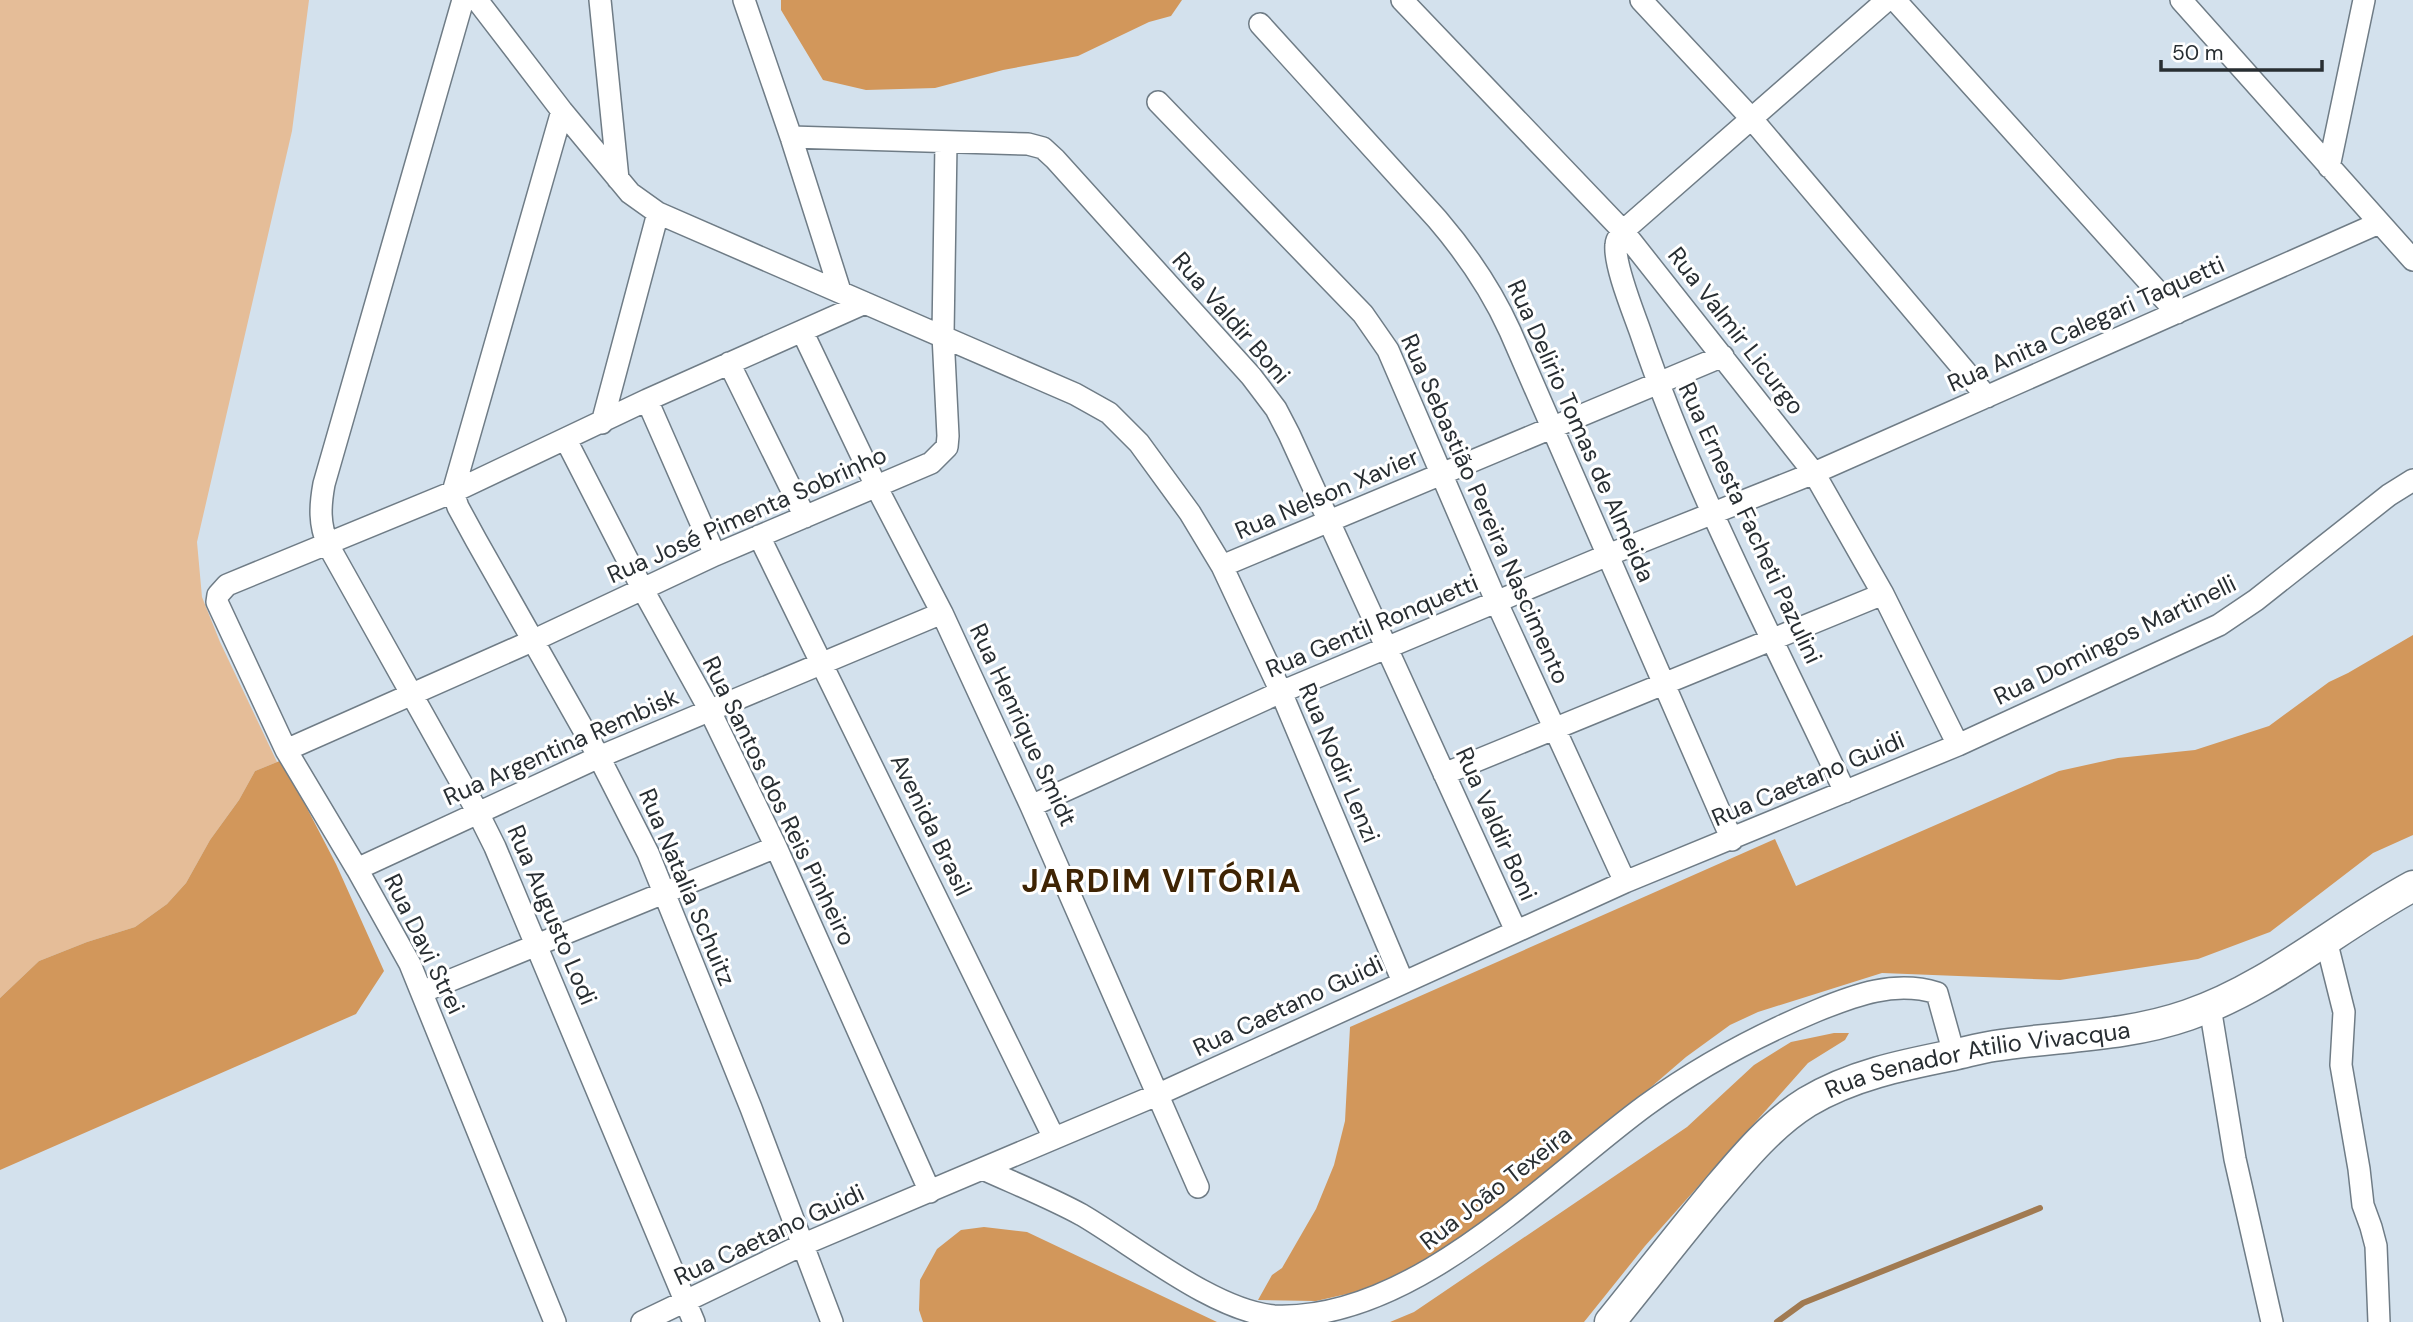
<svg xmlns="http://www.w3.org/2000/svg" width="2413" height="1322" viewBox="0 0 2413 1322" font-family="'DM Sans',sans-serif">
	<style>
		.green { fill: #e5bd98 }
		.forest { fill: #d2975b }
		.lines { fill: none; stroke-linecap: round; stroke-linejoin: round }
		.stream { stroke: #a17a51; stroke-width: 6 }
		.street-casing { stroke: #6f7c86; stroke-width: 24 }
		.secondary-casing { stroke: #6f7c86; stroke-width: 33 }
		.street { stroke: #fff; stroke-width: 21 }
		.secondary { stroke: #fff; stroke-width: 30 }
		.labels { text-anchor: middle; stroke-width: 6; stroke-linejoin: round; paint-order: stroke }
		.street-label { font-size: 24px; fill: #282e32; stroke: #fff }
		.district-label { font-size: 32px; font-weight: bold; letter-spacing: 2px; fill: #3f2404; stroke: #fff }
	</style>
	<rect width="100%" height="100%" fill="#d3e1ed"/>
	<path class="green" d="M0 0H309L292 131 197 542 202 597 220 642 277 762 255 771 239 800 210 840 186 883 167 904 135 927 87 942 39 961 0 998Z"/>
	<path class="forest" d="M781 0H1182L1171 16 1149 22 1078 56 1003 70 935 88 866 90 823 80 781 10Z
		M2413 635V835L2373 853 2270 932 2198 959 2060 980 1882 973 1758 1012 1730 1025 1686 1057 1529 1192 1445 1256 1369 1289 1316 1301 1258 1300 1272 1275 1282 1268 1316 1209 1334 1165 1345 1121 1350 1027 1775 839 1796 886 2059 771 2118 758 2195 750 2269 726 2329 682 2348 673Z
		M282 760 336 864 384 971 356 1014 0 1170V998L39 961 87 942 135 927 167 904 186 883 210 840 239 800 255 771Z
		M1834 1033H1849L1845 1040 1808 1063 1645 1246 1584 1322H1390L1414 1312 1687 1127 1754 1065 1791 1042Z
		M984 1227 1027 1232 1217 1322H923L919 1310 920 1280 937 1249 961 1230Z"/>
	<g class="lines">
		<path class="stream" d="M1777 1322 1803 1303 2040 1208"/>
		<g class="street-casing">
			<path id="street" d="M463 0 324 484C320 506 319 524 328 545L477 811 495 847 694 1322
				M477 0 562 111 630 193 658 213 865 303
				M600 0 618 179
				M744 0 791 137 840 291
				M1402 0 1623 231 1814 473 1883 594 1958 745
				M1641 0 1751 118 1987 397
				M1895 0 2177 313
				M2181 0 2413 260
				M1260 24 1437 219C1467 254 1491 289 1510 331L1732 840
				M1158 102 1363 314 1388 350 1497 603 1625 882
				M562 111 453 492 458 507 476 540 599 757 648 853 751 1108 832 1322
				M791 137 1028 144 1043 148 1055 159 1251 376 1276 409 1289 434 1516 931
				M2329 167 2364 0
				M802 331 877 488 942 613 1031 806 1198 1187
				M729 363 805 517
				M647 400 715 555
				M602 423 658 213
				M566 440 642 588 709 709 776 847 930 1192
				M759 536 1054 1138
				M1222 566 1723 356
				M286 750 532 641 715 555 931 463 947 447 948 436 943 335 946 143
				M1444 774 1883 594
				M1845 792C1774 640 1694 491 1640 331 1633 311 1614 265 1616 245 1616 239 1620 235 1623 231L1887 0
				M1031 806 1281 692 1608 555 1814 473 2379 223
				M357 869 599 757 942 613
				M2326 940 2344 1012 2341 1065 2359 1169 2363 1205 2371 1227 2376 1246 2379 1322
				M422 992 776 847
				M2210 1007 2235 1159 2272 1322
				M983 1169C1016 1184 1051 1198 1082 1215 1135 1246 1214 1311 1274 1316 1412 1322 1542 1182 1645 1106 1697 1068 1756 1036 1816 1011 1855 995 1895 980 1937 993L1954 1054
				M555 1322 410 964 357 869 286 750 217 602 218 595 227 585 453 492 647 400 865 303 1075 394 1109 413 1139 443 1190 513 1222 566 1281 692 1403 982
				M642 1322 802 1245 1159 1094 1625 882 1958 745 2219 625 2256 600 2389 495 2413 480"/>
		</g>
		<g class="secondary-casing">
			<g id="secondary">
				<path id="s1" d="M1610 1322C1644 1280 1678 1236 1713 1194 1741 1161 1770 1125 1807 1102 1852 1075 1903 1065 1953 1055 1967 1052 1980 1048 1994 1046 2059 1036 2125 1037 2188 1015 2270 987 2337 927 2413 886"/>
			</g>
		</g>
		<use href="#street" class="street"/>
		<use href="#secondary" class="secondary"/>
	</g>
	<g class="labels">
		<g class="street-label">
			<text transform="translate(1231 318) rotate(49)" y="8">Rua Valdir Boni</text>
			<text transform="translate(2086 324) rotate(-24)" y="8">Rua Anita Calegari Taquetti</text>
			<text transform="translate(1736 331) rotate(52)" y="8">Rua Valmir Licurgo</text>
			<text transform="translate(1581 431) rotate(66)" y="8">Rua Delirio Tomas de Almeida</text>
			<text transform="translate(1327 494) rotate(-23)" y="8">Rua Nelson Xavier</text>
			<text transform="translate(1485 509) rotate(66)" y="8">Rua Sebastião Pereira Nascimento</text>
			<text transform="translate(747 515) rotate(-24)" y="8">Rua José Pimenta Sobrinho</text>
			<text transform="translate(1750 523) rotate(65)" y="8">Rua Ernesta Facheti Pazulini</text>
			<text transform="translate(1372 626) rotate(-23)" y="8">Rua Gentil Ronquetti</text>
			<text transform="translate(2115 640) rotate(-26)" y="8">Rua Domingos Martinelli</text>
			<text transform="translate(1023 725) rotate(65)" y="8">Rua Henrique Smidt</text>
			<text transform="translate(561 747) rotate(-24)" y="8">Rua Argentina Rembisk</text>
			<text transform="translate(1339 763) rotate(67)" y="8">Rua Nodir Lenzi</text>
			<text transform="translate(1808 779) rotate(-23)" y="8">Rua Caetano Guidi</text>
			<text transform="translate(779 801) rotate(64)" y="8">Rua Santos dos Reis Pinheiro</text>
			<text transform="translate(1496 824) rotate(66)" y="8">Rua Valdir Boni</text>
			<text transform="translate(931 825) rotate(64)" y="8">Avenida Brasil</text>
			<text transform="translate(687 887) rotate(67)" y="8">Rua Natalia Schuitz</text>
			<text transform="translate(552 915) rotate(67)" y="8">Rua Augusto Lodi</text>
			<text transform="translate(424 944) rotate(64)" y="8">Rua Davi Strei</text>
			<text transform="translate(1288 1006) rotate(-25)" y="8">Rua Caetano Guidi</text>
			<text dy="8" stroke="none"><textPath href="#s1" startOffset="474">Rua Senador Atilio Vivacqua</textPath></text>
			<text transform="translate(1496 1188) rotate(-38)" y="8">Rua João Texeira</text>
			<text transform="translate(769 1235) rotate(-25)" y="8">Rua Caetano Guidi</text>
		</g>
		<g class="district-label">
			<text x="1162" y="892">JARDIM VITÓRIA</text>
		</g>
	</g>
	<path d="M2161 60v10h161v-10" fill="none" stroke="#282e32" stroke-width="3.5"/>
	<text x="2172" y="60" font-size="21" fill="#282e32" stroke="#ffffff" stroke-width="5" paint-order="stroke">50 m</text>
</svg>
